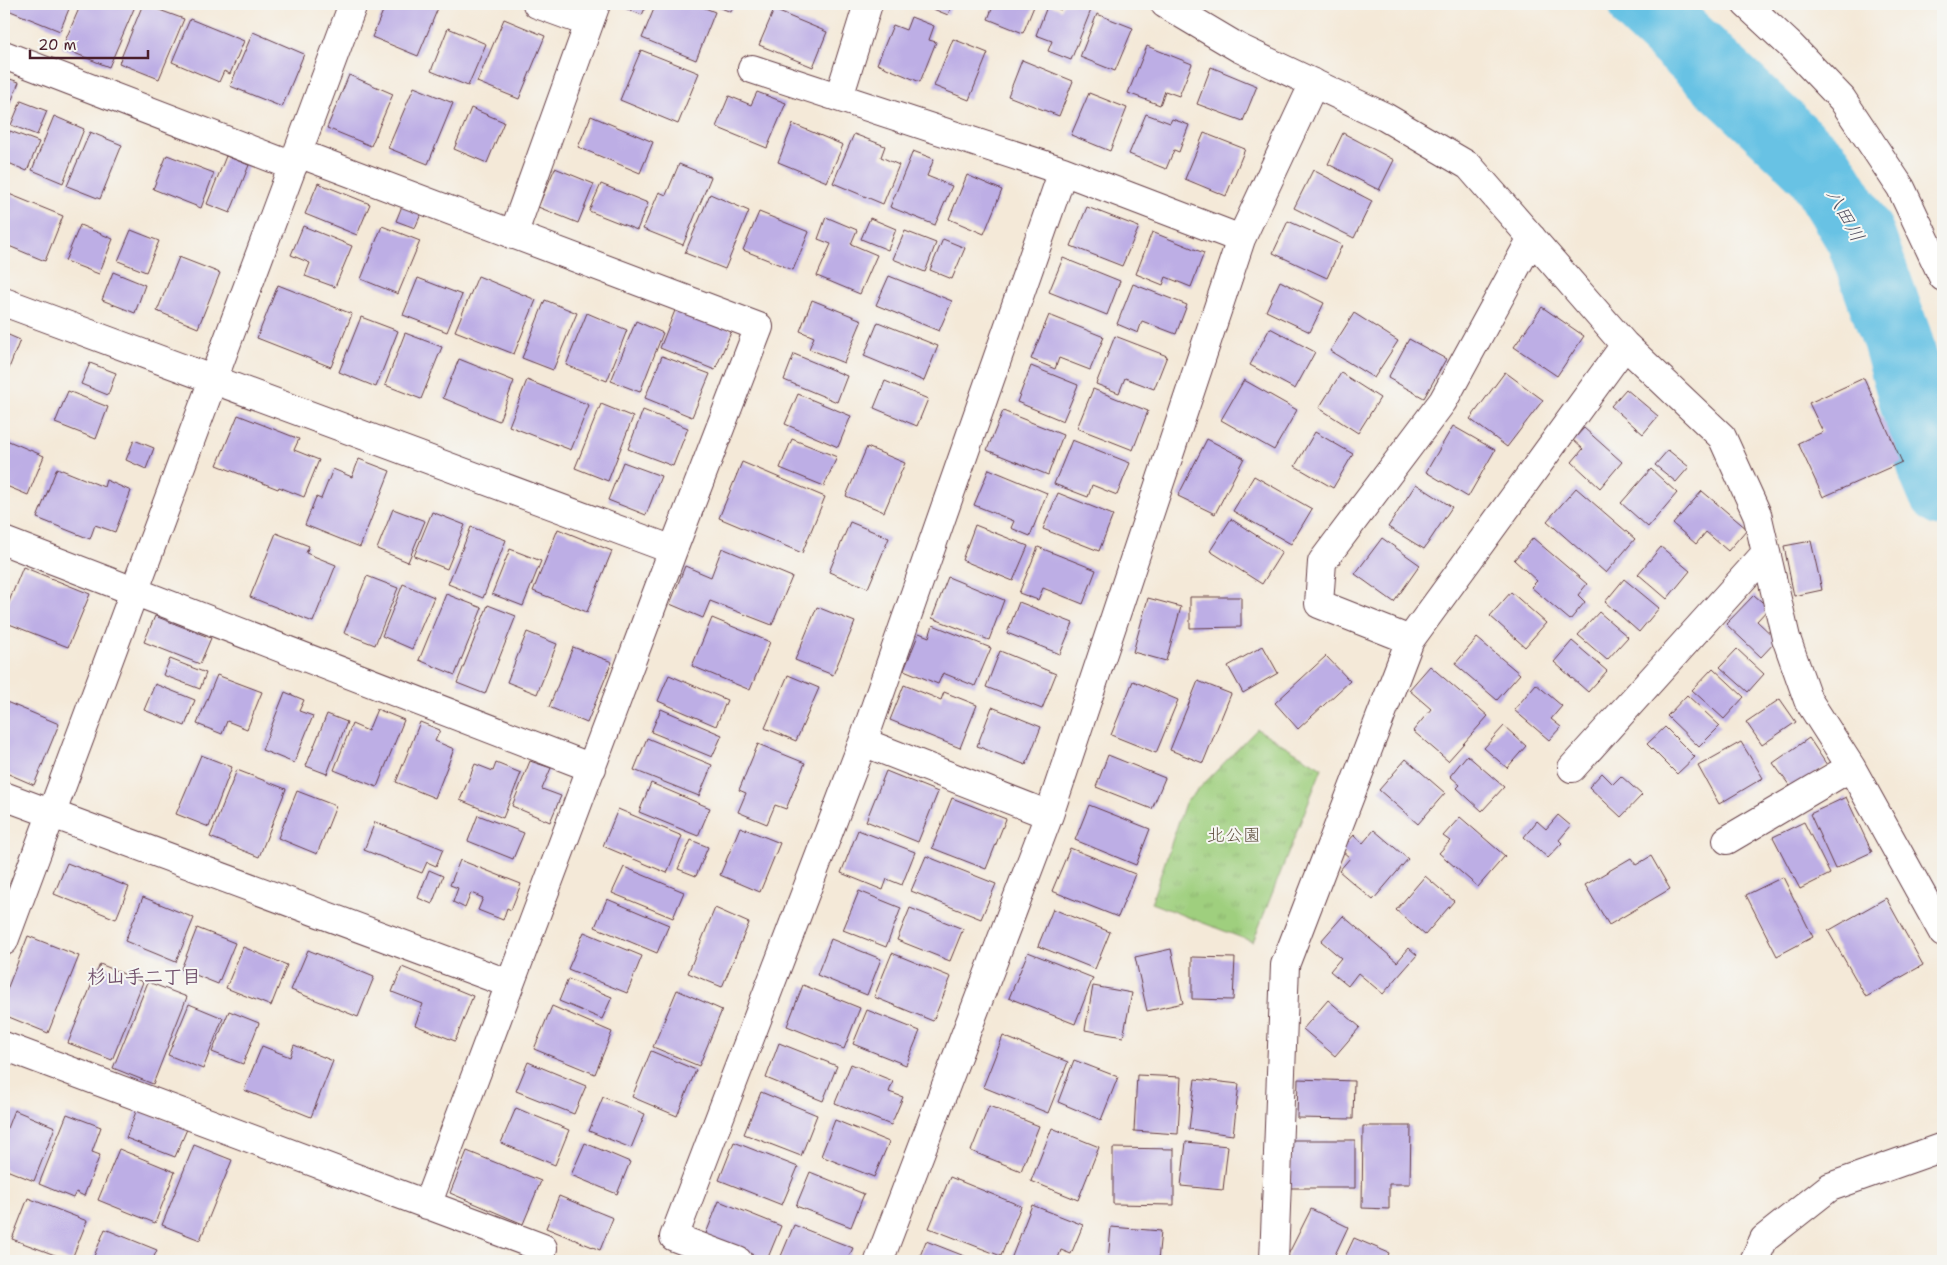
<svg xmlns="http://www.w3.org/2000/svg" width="1947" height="1265" viewBox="0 0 1947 1265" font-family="'Shantell Sans','Klee One',sans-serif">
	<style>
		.park { fill: url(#park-tufts); stroke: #747754 }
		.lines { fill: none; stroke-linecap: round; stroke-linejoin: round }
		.river { stroke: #67c2e4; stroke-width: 70 }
		.building { fill: #bdaee5 }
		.minor-casing { stroke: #643d45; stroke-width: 30 }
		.minor { stroke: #fff; stroke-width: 28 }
		.labels { text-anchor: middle; stroke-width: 4; stroke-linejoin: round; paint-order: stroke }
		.park-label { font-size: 18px; fill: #645444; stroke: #f6f6f2 }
		.water-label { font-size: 19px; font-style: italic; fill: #535062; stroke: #f6f6f2 }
		.neighbourhood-label { font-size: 19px; font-weight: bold; fill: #72516c; stroke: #f6f6f2 }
	</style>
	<defs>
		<pattern id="park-tufts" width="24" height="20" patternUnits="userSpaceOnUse" patternTransform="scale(1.25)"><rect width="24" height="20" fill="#9fcf7e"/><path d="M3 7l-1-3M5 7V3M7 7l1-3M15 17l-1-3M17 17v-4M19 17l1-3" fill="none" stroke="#8ab16d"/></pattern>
	</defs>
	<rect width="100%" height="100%" fill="#f6f6f2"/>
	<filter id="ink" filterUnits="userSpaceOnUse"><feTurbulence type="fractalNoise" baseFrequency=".02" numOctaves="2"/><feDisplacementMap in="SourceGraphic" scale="10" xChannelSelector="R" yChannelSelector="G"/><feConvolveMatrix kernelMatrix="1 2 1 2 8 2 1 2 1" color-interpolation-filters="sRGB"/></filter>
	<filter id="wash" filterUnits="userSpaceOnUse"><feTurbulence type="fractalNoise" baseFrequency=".0096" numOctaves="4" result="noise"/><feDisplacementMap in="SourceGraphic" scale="20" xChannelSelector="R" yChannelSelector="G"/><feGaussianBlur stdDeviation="1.12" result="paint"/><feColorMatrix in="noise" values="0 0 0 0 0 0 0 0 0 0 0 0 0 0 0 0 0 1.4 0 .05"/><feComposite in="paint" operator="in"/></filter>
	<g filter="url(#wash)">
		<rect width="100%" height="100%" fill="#f4e9d8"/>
		<path class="park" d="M1257 729 1322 768 1253 942 1151 903 1185 803Z"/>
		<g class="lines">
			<path class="river" d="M1644 4 1820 170 1860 236 1897 339 1934 471 1943 492"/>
		</g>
		<g id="blocks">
			<path class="building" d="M10 4H71L60 31 8 10Z
				M81 4H136L109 67 62 48Z
				M143 4 184 19 159 79 119 63Z
				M386 4H428L438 8 418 56 372 37Z
				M621 4H647L642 15 620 6Z
				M656 4H695L715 12 696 60 642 38Z
				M711 4H734L731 12Z
				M921 4H952L948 15Z
				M994 4H1035L1023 33 988 19Z
				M1048 4 1061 10 1064 4H1075L1091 10 1071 60 1048 51 1052 41 1036 35Z
				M774 10 827 32 813 67 759 45Z
				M1097 14 1133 28 1115 71 1080 57Z
				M911 17 934 26 929 40 936 42 920 82 877 64 893 25 906 30Z
				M190 19 244 41 230 74 224 71 219 82 172 62Z
				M504 19 545 36 519 99 477 82Z
				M448 28 486 44 468 86 431 71Z
				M253 32 304 54 282 107 230 86Z
				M953 39 988 53 969 100 934 86Z
				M1147 46 1192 64 1179 96 1165 91 1160 105 1128 93Z
				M641 50 699 73 678 124 620 100Z
				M1022 60 1073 81 1059 116 1008 96Z
				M1211 67 1257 86 1243 121 1197 104Z
				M349 75 393 94 371 146 327 128Z
				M4 77 19 82 4 120Z
				M414 87 453 103 428 164 388 148Z
				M757 92 786 103 767 148 716 127 729 96 751 105Z
				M1089 93 1127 108 1110 151 1071 135Z
				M21 101 47 111 37 135 11 125Z
				M471 108 504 122 487 163 454 149Z
				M1146 114 1170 123 1172 119 1189 125 1179 152 1174 150 1166 169 1129 154Z
				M54 116 84 129 63 183 32 170Z
				M591 116 653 142 640 173 578 147Z
				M793 124 843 145 827 182 778 162Z
				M10 131 39 142 27 171 4 161V147Z
				M90 132 122 145 100 199 67 186Z
				M1204 133 1245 149 1226 196 1185 179Z
				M1343 133 1394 160 1379 190 1328 164Z
				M854 134 885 146 881 157 899 165 883 204 833 183Z
				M913 151 934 159 927 176 952 186 935 225 890 207Z
				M167 155 214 173 201 208 153 189Z
				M226 156 249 165 230 213 207 204Z
				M679 164 711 177 683 245 643 229 659 192 666 195Z
				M555 168 594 184 578 223 538 207Z
				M1313 170 1372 201 1354 238 1294 208Z
				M967 175 1002 190 984 234 949 219Z
				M318 183 370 204 357 235 305 214Z
				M601 184 648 203 637 230 589 211Z
				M4 192 63 216 45 261 4 244Z
				M710 194 749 211 725 269 685 253Z
				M402 206 421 214 415 228 396 221Z
				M1087 207 1139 227 1122 266 1071 246Z
				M759 212 809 232 793 270 743 250Z
				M826 217 857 230 851 244 877 255 860 294 817 276 831 244 818 239Z
				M870 218 896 229 888 250 861 239Z
				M1288 221 1342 245 1327 278 1273 253Z
				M80 225 113 239 99 274 65 261Z
				M303 226 352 246 335 287 305 276 310 263 291 255Z
				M382 226 420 241 398 294 361 279Z
				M131 230 159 241 146 272 118 261Z
				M905 231 936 243 925 272 893 259Z
				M1152 232 1204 253 1191 287 1166 277 1163 285 1136 274Z
				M943 239 965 248 952 279 930 270Z
				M179 257 220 273 198 328 157 311Z
				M1063 258 1120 281 1107 315 1049 292Z
				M113 272 145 285 135 313 102 300Z
				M478 276 536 300 514 354 455 331Z
				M889 276 952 301 939 331 876 305Z
				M418 278 462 295 447 332 403 315Z
				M1280 281 1324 303 1310 332 1266 311Z
				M1133 284 1187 305 1176 334 1142 321 1138 333 1117 324Z
				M278 285 352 314 331 367 257 338Z
				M545 300 577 313 553 370 522 358Z
				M812 300 862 320 844 363 809 349 814 337 800 331Z
				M1542 307 1584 336 1557 376 1514 347Z
				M676 308 732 330 715 370 660 348Z
				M587 313 627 330 607 381 566 365Z
				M1354 313 1398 341 1374 378 1330 351Z
				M1049 315 1104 337 1090 370 1059 358 1055 369 1031 359Z
				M361 317 398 331 376 387 339 372Z
				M636 321 663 333 640 392 611 381Z
				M878 322 938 346 924 381 864 356Z
				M1270 328 1315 352 1295 389 1250 365Z
				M4 333 20 340 4 381Z
				M405 333 442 347 421 399 385 385Z
				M1115 336 1167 356 1154 389 1125 378 1119 393 1096 384Z
				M1409 339 1446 359 1424 398 1388 378Z
				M794 354 847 376 837 402 784 380Z
				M662 356 710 374 692 417 645 398Z
				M459 359 514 381 499 421 443 398Z
				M90 363 116 373 108 395 81 384Z
				M1031 366 1078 385 1063 421 1017 402Z
				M1505 372 1543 400 1507 447 1470 419Z
				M1341 373 1380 398 1358 433 1319 408Z
				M1864 378 1902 462 1823 497 1798 443 1823 432 1809 403Z
				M527 380 589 405 571 450 509 426Z
				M1244 380 1297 410 1274 450 1221 420Z
				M885 381 928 399 917 426 874 408Z
				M1093 389 1148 411 1133 450 1077 428Z
				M1626 389 1658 416 1643 434 1611 406Z
				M68 391 108 407 96 439 55 423Z
				M798 394 851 416 838 447 785 424Z
				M601 404 633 417 608 481 575 468Z
				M643 410 688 428 673 466 628 449Z
				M1003 411 1063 435 1048 475 987 450Z
				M238 415 299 439 294 450 319 460 304 497 279 487 278 489 217 465Z
				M1453 426 1495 450 1468 497 1426 472Z
				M1584 428 1622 462 1600 488 1572 462 1583 449 1573 440Z
				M1315 432 1353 454 1333 488 1295 466Z
				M4 439 44 456 28 495 4 485Z
				M792 439 837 457 824 486 780 468Z
				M1207 439 1244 458 1215 514 1178 496Z
				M134 440 154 448 146 469 126 460Z
				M1072 440 1130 463 1117 495 1092 485 1088 497 1054 484Z
				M867 447 905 463 884 512 846 496Z
				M1668 450 1689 467 1676 482 1655 465Z
				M359 459 390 471 360 547 305 525 316 497 321 499 333 469 352 477Z
				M623 462 661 476 646 515 608 500Z
				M742 462 825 497 802 553 719 518Z
				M57 468 104 487 106 480 131 491 115 532 95 525 90 539 37 518Z
				M989 469 1047 493 1030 536 1011 528 1014 521 974 505Z
				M1651 469 1677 493 1648 527 1621 503Z
				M1254 476 1312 509 1291 544 1233 511Z
				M1416 484 1452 507 1424 549 1388 527Z
				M1576 488 1635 539 1606 573 1547 521Z
				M1702 491 1747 529 1728 551 1706 532 1696 544 1673 524Z
				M1058 493 1113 515 1099 551 1043 529Z
				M393 509 425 521 408 562 377 549Z
				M432 512 465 525 447 569 414 556Z
				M1231 519 1282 552 1262 584 1210 551Z
				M850 522 889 538 868 588 829 572Z
				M975 525 1028 546 1013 581 962 560Z
				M471 527 506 540 483 598 448 584Z
				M558 529 612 551 587 612 533 591Z
				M276 533 309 546 306 553 336 565 313 622 250 597Z
				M1382 538 1420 565 1394 602 1355 574Z
				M1533 538 1587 584 1578 595 1585 602 1570 620 1531 587 1537 581 1514 560Z
				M1811 541 1822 590 1794 596 1784 546Z
				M1038 547 1096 570 1083 604 1043 588 1038 600 1019 593Z
				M1661 547 1690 571 1667 599 1638 574Z
				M722 548 792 577 772 625 710 601 703 618 670 604 685 566 711 577Z
				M510 549 541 561 523 606 492 594Z
				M23 567 90 594 68 647 4 622V614Z
				M367 576 398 588 375 645 344 633Z
				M948 577 1004 600 989 640 932 618Z
				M1624 579 1659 608 1639 632 1605 602Z
				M403 584 434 597 412 649 382 636Z
				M1511 592 1546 623 1525 647 1490 616Z
				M446 594 482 608 455 675 419 660Z
				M1754 595 1769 608 1757 621 1777 640 1761 657 1726 624Z
				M1190 597H1241V627L1190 628Z
				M1148 598 1181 607 1166 661 1133 652Z
				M1019 602 1073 623 1060 654 1007 633Z
				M488 605 516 616 485 694 457 683Z
				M817 607 855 622 833 675 795 660Z
				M1599 612 1628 637 1607 660 1578 635Z
				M155 616 211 638 200 664 144 642Z
				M712 618 770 642 750 690 692 666Z
				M933 625 991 648 975 686 943 673 938 684 904 670 919 633 929 637Z
				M527 632 557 644 537 694 507 682Z
				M1477 638 1520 674 1497 700 1455 664Z
				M1572 641 1607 671 1588 692 1554 662Z
				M1263 646 1278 673 1243 693 1228 666Z
				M573 647 612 662 587 723 549 707Z
				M1737 649 1764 674 1748 692 1720 667Z
				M1000 651 1056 674 1042 709 986 687Z
				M1326 656 1350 681 1298 729 1275 703Z
				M170 659 206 673 200 689 163 675Z
				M1430 666 1488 716 1448 761 1413 731 1431 709 1409 690Z
				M1713 668 1744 697 1724 719 1692 690Z
				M217 675 262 692 247 729 227 721 222 734 197 724Z
				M669 675 727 700 716 726 658 701Z
				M788 675 819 688 796 741 765 728Z
				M1133 681 1178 700 1156 753 1111 735Z
				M1198 681 1231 694 1203 763 1170 750Z
				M155 684 195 700 185 726 144 710Z
				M1536 684 1562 706 1551 719 1561 727 1549 740 1514 710Z
				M904 685 941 700 944 692 977 705 960 748 890 720Z
				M285 692 304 700 299 711 313 716 294 763 262 750Z
				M1687 695 1720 726 1699 747 1667 716Z
				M1780 699 1796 722 1762 745 1746 722Z
				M4 701 59 724 34 785 4 772Z
				M992 707 1041 727 1026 765 977 746Z
				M377 709 404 720 377 787 334 770 352 724 368 731Z
				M661 709 722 735 712 757 651 732Z
				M327 714 347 722 327 774 306 766Z
				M420 722 440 730 435 741 454 749 435 798 396 782Z
				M1504 726 1526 746 1507 768 1484 748Z
				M1665 727 1695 757 1677 774 1647 744Z
				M647 738 712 765 699 796 634 770Z
				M1809 738 1827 765 1792 789 1773 763Z
				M1741 742 1763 778 1719 804 1698 766Z
				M758 744 805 763 786 809 775 805 767 824 738 812 746 793 739 790Z
				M201 755 232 767 209 827 176 814Z
				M1108 755 1165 778 1152 809 1096 787Z
				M1467 755 1504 787 1482 811 1457 788 1460 785 1450 776Z
				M1406 759 1445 793 1418 824 1379 790Z
				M530 761 551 768 542 789 561 796 550 822 512 806Z
				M496 763 521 773 503 818 460 800 475 764 493 771Z
				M237 770 286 789 259 857 210 837Z
				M886 771 938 792 918 842 866 821Z
				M1602 773 1613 784 1621 776 1642 795 1621 817 1589 787Z
				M651 783 710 808 698 836 639 812Z
				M297 791 336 806 317 854 278 838Z
				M1846 797 1872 852 1835 869 1810 814Z
				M952 798 1006 819 986 869 932 848Z
				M1089 805 1150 829 1136 865 1075 840Z
				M618 809 682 836 667 873 603 846Z
				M478 815 524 833 513 859 468 841Z
				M1558 815 1571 826 1559 840 1562 843 1548 858 1524 837 1537 821 1546 829Z
				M1460 817 1505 856 1478 887 1439 853 1450 841 1443 836Z
				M375 822 443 849 436 866 427 862 422 873 364 850Z
				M1804 822 1830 874 1800 889 1773 837Z
				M740 827 780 843 760 892 720 875Z
				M858 830 915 852 902 885 887 879 883 890 841 873Z
				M1374 830 1408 859 1373 900 1339 871 1350 858 1341 850 1354 835 1363 843Z
				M691 840 708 847 696 876 678 869Z
				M1070 848 1135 874 1118 917 1052 891Z
				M926 856 996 884 981 919 911 891Z
				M1651 856 1670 889 1609 925 1585 885 1631 858 1636 865Z
				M460 860 521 884 511 910 507 908 503 920 478 910 483 898 471 893 465 908 453 902 458 888 450 885Z
				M67 863 129 887 116 919 54 894Z
				M624 867 684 892 673 918 612 893Z
				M429 870 443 876 432 904 418 898Z
				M1425 876 1454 901 1425 935 1396 910Z
				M1783 877 1813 937 1777 956 1746 895Z
				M859 891 901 908 886 947 843 930Z
				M143 897 194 918 176 962 125 941Z
				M1886 898 1923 965 1866 997 1828 931Z
				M607 899 669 925 657 953 595 927Z
				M715 908 749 923 722 987 688 973Z
				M910 908 963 929 950 961 897 940Z
				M1053 909 1110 932 1095 969 1038 946Z
				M1343 916 1397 962 1409 948 1417 955 1383 994 1358 973 1348 986 1330 971 1341 958 1321 941Z
				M197 928 235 943 218 984 181 969Z
				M584 932 642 956 627 993 568 969Z
				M28 936 79 956 48 1033 4 1015V997Z
				M831 939 881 959 867 995 817 975Z
				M243 947 287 965 271 1006 226 988Z
				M1171 949 1183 1003 1147 1011 1135 957Z
				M308 950 374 977 358 1017 291 990Z
				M1028 952 1093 978 1075 1024 1009 998Z
				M892 953 951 977 933 1021 874 997Z
				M1192 957 1235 958 1233 1000 1192 999Z
				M100 964 143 982 112 1060 68 1043Z
				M402 967 473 996 455 1041 415 1025 423 1004 392 992Z
				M568 979 612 997 602 1019 559 1001Z
				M148 982 187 997 153 1084 113 1068Z
				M803 985 860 1008 844 1049 787 1026Z
				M1093 986 1132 993 1123 1037 1085 1030Z
				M677 990 722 1010 699 1066 653 1047Z
				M1328 1000 1360 1027 1335 1056 1303 1029Z
				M189 1004 223 1018 203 1069 168 1055Z
				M552 1006 612 1032 595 1074 534 1049Z
				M867 1010 920 1031 906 1065 853 1044Z
				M229 1011 259 1023 243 1064 212 1052Z
				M1003 1036 1068 1062 1048 1113 983 1087Z
				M779 1043 837 1066 823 1101 766 1078Z
				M294 1045 333 1061 311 1117 244 1090 262 1046 290 1057Z
				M651 1051 696 1070 677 1116 632 1097Z
				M1074 1060 1118 1077 1101 1120 1058 1102Z
				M528 1062 586 1086 574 1114 516 1091Z
				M851 1064 893 1081 889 1092 903 1097 891 1125 835 1103Z
				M1137 1075 1181 1077 1178 1134 1134 1131Z
				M1195 1079 1239 1084 1233 1135 1189 1129Z
				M1298 1079 1354 1081 1353 1119 1297 1118Z
				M761 1092 817 1115 801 1156 744 1134Z
				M603 1097 645 1114 631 1148 589 1131Z
				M989 1106 1039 1126 1021 1171 971 1151Z
				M516 1108 569 1130 555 1165 501 1143Z
				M137 1109 187 1129 175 1157 126 1138Z
				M14 1110 55 1127 34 1181 4 1169V1136Z
				M67 1114 101 1127 92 1152 100 1155 84 1196 76 1192 73 1198 39 1184Z
				M835 1120 889 1142 874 1177 821 1156Z
				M1363 1126H1411L1410 1184H1389V1209L1362 1208Z
				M1052 1128 1099 1147 1078 1200 1031 1181Z
				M1291 1140H1355V1188H1290Z
				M734 1142 798 1167 782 1205 719 1180Z
				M1186 1142 1228 1146 1223 1190 1181 1186Z
				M585 1143 630 1162 617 1194 571 1175Z
				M194 1145 232 1160 200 1240 162 1225Z
				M1113 1148 1174 1149V1205L1113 1204Z
				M119 1149 175 1172 155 1223 98 1200Z
				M467 1151 541 1181 523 1224 450 1193Z
				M810 1172 864 1194 851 1227 796 1206Z
				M950 1177 1021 1206 1001 1256 929 1228Z
				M559 1196 613 1218 600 1250 546 1228Z
				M28 1198 87 1221 71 1261 12 1239Z
				M719 1201 781 1226 767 1260 705 1236Z
				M1032 1205 1083 1225 1071 1254 1061 1250 1057 1261H1018L1011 1259Z
				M1311 1209 1348 1227 1332 1261H1285Z
				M794 1225 853 1248 847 1261H779Z
				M1111 1227 1161 1231 1158 1261H1108Z
				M105 1229 157 1250 152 1261H92Z
				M1354 1238 1389 1253 1386 1261H1343Z
				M926 1241 977 1261H918Z"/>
		</g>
	</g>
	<g filter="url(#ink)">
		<use href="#blocks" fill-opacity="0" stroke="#643d45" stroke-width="1"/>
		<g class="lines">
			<g class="minor-casing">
				<path id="minor" d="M537 4 589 23
					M1165 4 1239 48 1385 117 1469 166 1625 345 1722 437 1757 514 1786 638 1808 700 1851 767 1943 933
					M1746 4 1790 45 1842 99 1901 188 1943 277
					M4 55 293 166
					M752 69 1063 171
					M839 97 868 4
					M298 153 759 327 673 550 427 1205
					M513 235 596 4
					M1241 239 1314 83
					M4 302 673 550
					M4 541 592 768
					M1410 640 1319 604 1322 562 1443 401 1532 238
					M863 742 1049 815
					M1572 768 1766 553
					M4 796 510 984
					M1727 840 1851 767
					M4 941 353 4
					M4 1046 543 1248
					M738 1261 674 1237 863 742 1063 171 1241 239 1049 815 879 1261
					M1274 1261 1285 965 1410 640 1625 345
					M1754 1261 1764 1239 1830 1187 1943 1147"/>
			</g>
			<use href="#minor" class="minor"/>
		</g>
	</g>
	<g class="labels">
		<g class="park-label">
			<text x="1234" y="841">北公園</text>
		</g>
		<g class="water-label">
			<text transform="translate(1846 215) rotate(61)" y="7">八田川</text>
		</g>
		<g class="neighbourhood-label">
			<text x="144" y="983">杉山手二丁目</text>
		</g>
	</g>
	<rect width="1947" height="1265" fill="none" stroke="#f6f6f2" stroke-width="20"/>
	<path d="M30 50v8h118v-8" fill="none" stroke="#4a1f2b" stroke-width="2.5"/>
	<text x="38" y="50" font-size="15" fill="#4a1f2b" stroke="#f6f6f2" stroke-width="4" paint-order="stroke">20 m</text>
</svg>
